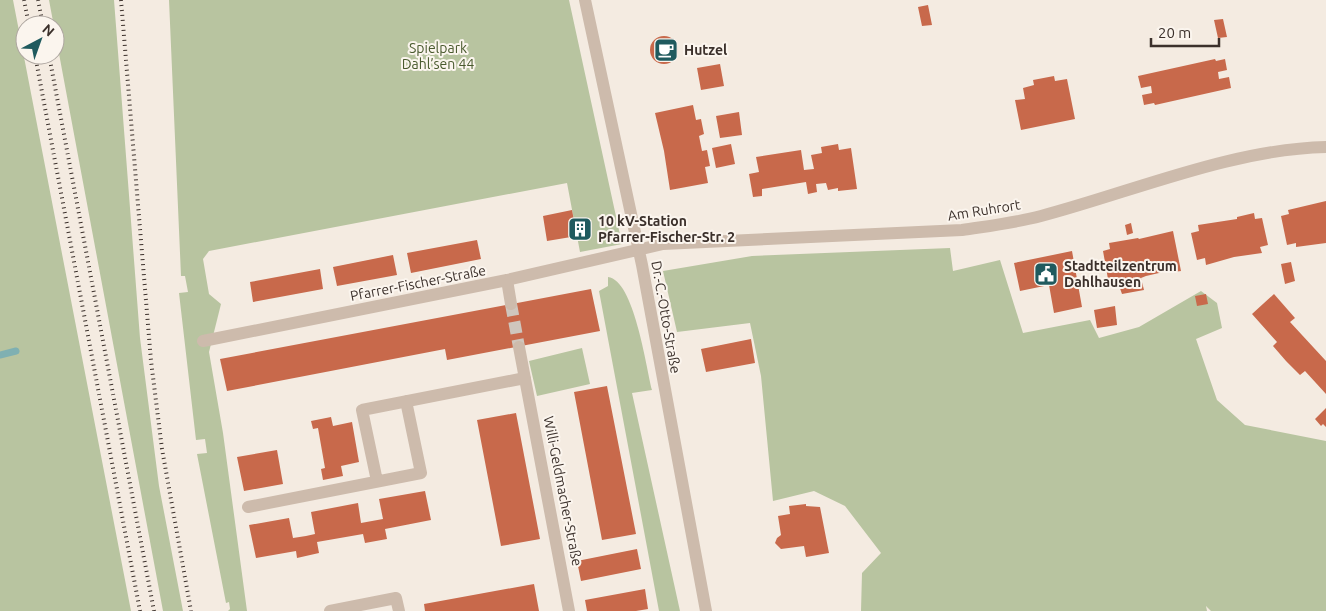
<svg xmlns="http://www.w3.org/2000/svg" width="1326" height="611" viewBox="0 0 1326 611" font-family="Ubuntu,sans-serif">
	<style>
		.green { fill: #b8c4a0 }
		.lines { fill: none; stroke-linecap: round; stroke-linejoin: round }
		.stream { stroke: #7fb0b2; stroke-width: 7 }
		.building { fill: #c8694b }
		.minor-tunnel { stroke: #cfc6bd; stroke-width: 12; stroke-dasharray: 12 6; stroke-linecap: butt }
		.minor { stroke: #cdbbac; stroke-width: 12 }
		.rail { stroke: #3b302b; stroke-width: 4; stroke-dasharray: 1 4; stroke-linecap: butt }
		.labels { text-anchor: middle; stroke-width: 4; stroke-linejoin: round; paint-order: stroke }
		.park-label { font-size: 14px; fill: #4a5a2e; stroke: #fbf5ee }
		.poi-label { font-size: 14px; font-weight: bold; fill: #3b302b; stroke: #fbf5ee; text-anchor: start }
		.street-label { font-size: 14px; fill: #3b302b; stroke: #fbf5ee }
	</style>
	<rect width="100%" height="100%" fill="#f4ebe1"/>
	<path class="green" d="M0 0H13L131 611H0Z
		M49 0H114L140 338 159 486 183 611H163Z
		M169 0H569L622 244 580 252 567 183 209 251 203 259 209 294 221 304 209 352 223 433 247 611H228L230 609 229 602 226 603 197 454 207 453 205 439 196 440 179 293 188 292 185 276H181Z
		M950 248 953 271 1000 260 1023 333 1090 320 1099 338 1139 327 1201 291 1217 303 1222 328 1196 339 1217 400 1245 425 1326 441V611H1211L1206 606 1207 611H861L862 573 881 553 845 506 814 491 773 501 761 376 750 323 677 332 663 271 752 256Z
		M608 277C634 280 646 366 652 390L632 393 680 611H659L599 291 608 286Z
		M582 348 590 384 537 396 529 361Z"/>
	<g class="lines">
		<path class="stream" d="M0 355 16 351"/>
	</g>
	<path class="building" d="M928 5 932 25 922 26 918 7Z
		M1223 19 1227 37 1218 38 1214 20Z
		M650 50a14 14 0 1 1 28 0a14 14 0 1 1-28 0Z
		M1215 59 1216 61 1225 59 1227 70 1218 72 1219 79 1229 77 1231 88 1155 105 1154 103 1144 105 1142 95 1152 93 1151 86 1141 88 1138 76Z
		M720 64 724 86 701 90 697 68Z
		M1054 76 1055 81 1067 79 1075 119 1021 130 1015 100 1025 99 1023 88 1034 85 1033 80Z
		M693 105 696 120 701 119 704 134 699 136 702 151 707 150 710 166 705 167 708 183 670 190 664 151 655 113Z
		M739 112 742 135 720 138 716 116Z
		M731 144 735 164 716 168 712 148Z
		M838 144 839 150 851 148 857 189 838 191V188L828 190 826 183 816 184 817 192 808 194 806 182 762 189V196L753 197 749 174 759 172 756 157 801 150 804 170 814 169 811 155 822 153 821 147Z
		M1326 201V243L1296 247V243L1287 245 1281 216 1289 214 1288 210Z
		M572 210 577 236 547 241 543 216Z
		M1254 213 1255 219 1262 218 1268 245 1260 247 1262 253 1234 257 1206 265 1205 258 1197 260 1191 233 1199 231 1198 225 1237 219V217Z
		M582 223 584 234 579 235 576 224Z
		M1131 223 1133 233 1127 235 1125 225Z
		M1173 231 1181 271 1173 272 1172 270 1146 276 1141 278 1144 290 1122 294 1116 277 1108 279 1103 251 1110 249 1109 243 1138 238 1139 239Z
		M477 240 481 259 411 273 407 253Z
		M1072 251 1082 307 1054 313 1049 285 1020 291 1014 263Z
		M393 255 397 275 337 286 333 267Z
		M1291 262 1295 281 1285 284 1281 264Z
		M320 269 323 289 253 302 250 282Z
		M591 289 600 331 447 360 445 349 227 391 220 359Z
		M1206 294 1208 304 1197 306 1195 296Z
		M1274 294 1295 318 1290 322 1326 361V394L1305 371 1300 375 1286 361 1273 346 1277 342 1252 314Z
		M1115 306 1117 325 1097 328 1094 310Z
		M751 339 755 363 706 372 701 349Z
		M607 386 636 534 602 540 574 392Z
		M1326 408V427L1323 424 1321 426 1315 419Z
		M516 413 540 539 501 546 477 420Z
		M331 417 333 426 352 422 359 462 341 466 343 476 323 480 321 469 325 468 318 428 313 429 311 421Z
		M277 450 283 484 244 491 237 457Z
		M425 491 431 520 385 529 387 539 365 543 363 534 317 542 319 553 297 558 296 551 256 558 249 525 289 518 293 538 306 536 315 534 311 512 358 503 361 523 383 519 379 499Z
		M806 504V506L820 507 829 553 806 557 804 546 781 549 775 543 777 538 781 535 778 516 790 514 789 506Z
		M637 549 641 569 581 581 577 561Z
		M534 584 539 611H425L424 604Z
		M645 589 648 609 636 611H587L585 600Z"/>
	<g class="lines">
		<path class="minor-tunnel" d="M511 304 519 347"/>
		<path class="minor" d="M585 0 642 265 706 611
			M507 280 511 304
			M203 341 507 280 663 244 962 230C988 226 1015 223 1041 216 1132 192 1232 149 1326 147
			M519 347 569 611
			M377 481 362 410 525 378
			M248 507 421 473 406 401
			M330 611 396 598 399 611"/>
		<path class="rail" d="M24 0 29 25
			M38 0 43 25
			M121 0 151 361 162 449 191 611
			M35 55 140 611
			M49 55 154 611"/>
	</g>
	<defs>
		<g id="cafe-square" transform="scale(1.25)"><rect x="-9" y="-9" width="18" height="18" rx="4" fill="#1f5a5e" stroke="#fbf5ee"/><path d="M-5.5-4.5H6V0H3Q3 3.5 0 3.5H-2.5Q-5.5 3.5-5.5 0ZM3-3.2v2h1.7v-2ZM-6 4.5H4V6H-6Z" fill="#fff"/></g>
		<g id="building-square" transform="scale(1.25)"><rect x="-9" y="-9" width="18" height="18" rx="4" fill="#1f5a5e" stroke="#fbf5ee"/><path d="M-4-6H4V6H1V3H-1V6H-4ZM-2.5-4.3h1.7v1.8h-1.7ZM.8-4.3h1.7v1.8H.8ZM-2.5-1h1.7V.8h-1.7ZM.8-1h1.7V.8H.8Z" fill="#fff"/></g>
		<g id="civic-square" transform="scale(1.25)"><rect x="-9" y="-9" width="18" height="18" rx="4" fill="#1f5a5e" stroke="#fbf5ee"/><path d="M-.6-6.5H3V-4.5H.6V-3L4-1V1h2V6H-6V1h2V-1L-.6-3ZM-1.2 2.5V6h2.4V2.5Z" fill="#fff"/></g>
	</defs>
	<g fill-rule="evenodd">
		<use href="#cafe-square" x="666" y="50"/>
		<use href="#building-square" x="580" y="229"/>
		<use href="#civic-square" x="1046" y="274"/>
	</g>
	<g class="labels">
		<g class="park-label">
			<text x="438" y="53">Spielpark<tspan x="438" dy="16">Dahl’sen 44</tspan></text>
		</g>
		<g class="poi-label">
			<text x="684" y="55">Hutzel</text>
			<text x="598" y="226">10 kV-Station<tspan x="598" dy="16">Pfarrer-Fischer-Str. 2</tspan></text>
			<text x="1064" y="271">Stadtteilzentrum<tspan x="1064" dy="16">Dahlhausen</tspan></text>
		</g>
		<g class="street-label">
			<text transform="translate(984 210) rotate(-9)" y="5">Am Ruhrort</text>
			<text transform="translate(418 283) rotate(-11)" y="5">Pfarrer-Fischer-Straße</text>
			<text transform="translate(666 317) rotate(80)" y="5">Dr.-C.-Otto-Straße</text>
			<text transform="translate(563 491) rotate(79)" y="5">Willi-Geldmacher-Straße</text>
		</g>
	</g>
	<g transform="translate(40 40) rotate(41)"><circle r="24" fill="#fbf5ee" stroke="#aea6a0"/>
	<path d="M0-4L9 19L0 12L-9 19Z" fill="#1f5a5e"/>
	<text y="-8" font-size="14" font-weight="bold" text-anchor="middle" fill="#3b302b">N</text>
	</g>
	<path d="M1151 38v8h68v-8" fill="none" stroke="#3b302b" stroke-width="2.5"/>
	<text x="1158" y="38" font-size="15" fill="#3b302b" stroke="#fbf5ee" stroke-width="4" paint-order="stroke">20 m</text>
</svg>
